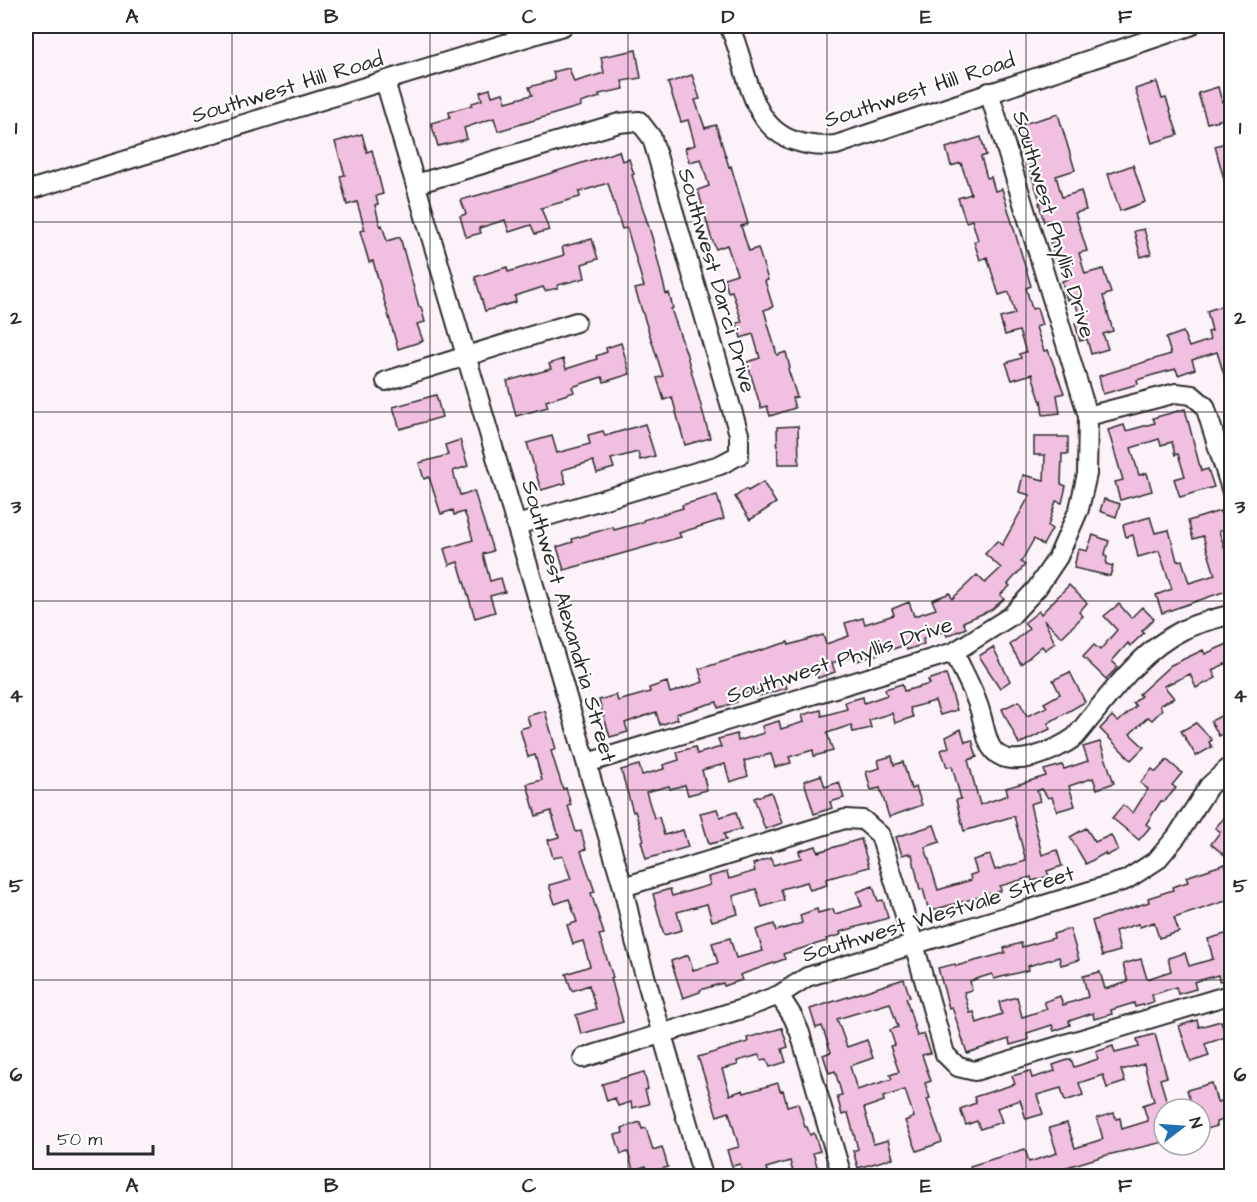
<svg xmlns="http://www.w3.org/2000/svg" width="1257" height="1202" viewBox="0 0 1257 1202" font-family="'Architects Daughter',sans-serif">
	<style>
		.building { fill: #f1bfe0; stroke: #2b2b2b; stroke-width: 1.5; fill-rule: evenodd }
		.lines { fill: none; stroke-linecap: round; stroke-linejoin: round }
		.minor-casing { stroke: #2b2b2b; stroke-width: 22 }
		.minor { stroke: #fff; stroke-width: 18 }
		.grid { fill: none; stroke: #2b2b2b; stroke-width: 1.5; stroke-opacity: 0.55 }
		.labels { text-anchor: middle; stroke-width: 4.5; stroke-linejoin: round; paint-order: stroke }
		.street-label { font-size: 22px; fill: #2b2b2b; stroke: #fff }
		.neatline { fill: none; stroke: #2b2b2b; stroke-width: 2 }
		.grid-label { font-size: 20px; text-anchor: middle; font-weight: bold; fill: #2b2b2b }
	</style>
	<rect width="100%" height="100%" fill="#fcf2f9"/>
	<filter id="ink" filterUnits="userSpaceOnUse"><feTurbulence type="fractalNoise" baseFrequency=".0167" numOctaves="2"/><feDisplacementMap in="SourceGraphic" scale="12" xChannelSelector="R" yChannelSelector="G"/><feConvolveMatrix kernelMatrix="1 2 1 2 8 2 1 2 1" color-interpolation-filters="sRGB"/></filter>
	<g filter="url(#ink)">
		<path class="building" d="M636 50 641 78 622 81 624 89 599 94 600 97 580 103 581 106 498 131 494 118 464 128 467 139 438 146 431 123 450 118 449 112 472 105V103L482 100 480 92 490 89 492 96 503 93 506 102 532 95 529 87 555 80 553 72 569 68 574 82 604 73 601 57Z
			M692 75 700 99 695 100 705 128 716 125 729 167 731 166 748 224 741 226 749 251 758 248 768 280 765 281 773 307 764 310 777 355 786 352 790 368 788 369 797 397 792 398 795 408 770 416 767 406 761 408 747 362 760 358 753 334 741 338 737 323 742 322 732 291 728 292 724 278 737 274 727 245 716 249 711 237 698 190 709 186 701 159 689 162 685 148 695 145 688 120 681 122 668 83Z
			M1157 82 1162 99 1166 98 1178 135 1152 143 1135 89Z
			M1218 87 1222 102 1232 99V117L1207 123 1198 93Z
			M1058 114 1075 170 1056 176 1062 197 1081 191 1086 210 1075 213 1087 251 1079 253 1085 274 1103 269 1111 293 1103 296 1113 331 1103 334 1108 349 1091 354 1087 339 1080 341 1075 323 1081 321 1074 298 1067 300 1062 281 1069 279 1063 259 1056 261 1050 242 1057 240 1051 220 1044 222 1039 203H1041L1028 166 1034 164 1028 143 1021 145 1016 126Z
			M362 134 367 152 372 150 383 194 376 196 378 204 375 205 380 226 382 225 387 241 400 237 419 307H421L425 322 417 324 423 341 398 349 373 261 369 262 360 231 365 230 357 202 347 205 340 176 345 175 335 142Z
			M981 137 986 155 981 157 987 178 991 177 995 191 1002 189 1031 286 1026 288 1032 309 1037 308 1042 325 1036 327 1044 351 1048 350 1064 393 1057 395 1060 413 1043 415 1041 400H1040L1032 374 1012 380 1006 363 1021 358 1019 354 1026 352 1019 331 1005 335 1000 318 1015 314 1009 292 999 295 987 257 980 260 974 242 978 240 972 220 966 222 958 198 971 194 961 163 951 166 946 148Z
			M1232 141V193L1228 194 1215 146Z
			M619 151 622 161 629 159 634 174 632 175 652 237 666 294 669 293 673 308 671 309 686 352 710 438 685 445 672 397 664 400 657 378 663 376 635 289 644 287 627 228 622 229 608 183 579 192 580 197 541 208 549 230 535 234 531 225 509 232 505 220 479 228 481 233 466 237 460 216 466 214 461 200 514 185Z
			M1133 165 1145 202 1120 211 1108 174Z
			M1144 229 1151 254 1141 257 1134 231Z
			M592 239 598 259 582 264 585 278 558 285V288L545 291 543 287 515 296 516 302 485 311 475 277 507 267 508 272 564 255 562 247Z
			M1224 305 1232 330V391H1229L1217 352 1192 360 1195 369 1178 375 1176 369 1153 375 1137 380 1138 384 1103 394 1099 376 1171 354 1166 338 1183 332 1189 347 1210 340 1208 332 1212 331 1207 311Z
			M621 343 630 374 604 382 602 377 572 387 574 392 546 401 548 407 516 416 507 381 551 369 549 364 563 359 566 369 597 359 596 356 607 352 606 348Z
			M436 395 442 417 400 429 393 407Z
			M1185 409 1201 471 1208 469 1214 487 1180 497 1174 479 1185 476 1178 454 1175 455 1172 442 1161 445 1159 439 1131 448 1139 475 1147 473 1152 491 1120 500 1115 482 1123 480 1108 430 1124 425 1126 431 1155 423 1153 418Z
			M645 424 655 456 640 460 638 452 611 459 614 468 597 473 593 461 562 470 566 483 541 490 527 443 552 436 557 453 590 444 588 435 603 431 605 436Z
			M798 426 799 464H778L777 427Z
			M1034 437H1068V454H1062L1061 484 1066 486 1062 503 1056 501 1048 526 1052 529 1043 545 1034 539 1021 562 1025 565 1008 584 1010 586 1000 595 1004 599 991 610 963 622 966 628 947 636 945 631 923 639 924 644 907 650 905 645 857 661 855 656 832 663 835 672 818 678 816 673 809 675 807 670 783 677 787 688 758 696 757 691 735 697 737 702 718 708 717 702 709 704 676 714 678 719 660 725 656 712 625 723 628 732 610 737 599 700 616 695 618 701 650 692 649 688 667 682 670 693 703 682 699 669 788 642 789 645 823 635 826 644 849 636 845 623 863 618 865 624 894 615 892 609 909 602 914 616 936 609 932 600 950 593 952 599 977 575 985 583 1001 568 985 554 997 541 1002 545 1030 495 1019 492 1023 475 1044 480 1045 455H1034Z
			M460 440 468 466 453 471 460 495 474 491 493 551 483 554 490 581 501 578 505 592 490 596 495 612 475 618 458 562 449 565 444 549 473 540 467 519 464 512 454 515 453 510 441 514 429 477 424 479 419 463 448 455 445 445Z
			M763 482 776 503 750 520 735 497 746 489 748 491Z
			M717 495 724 519 679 533 681 537 564 570 557 547 573 542 572 539 613 527 614 530 643 522V520L683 508 682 505Z
			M1104 499 1120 504 1116 517 1100 511Z
			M1220 511 1226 529 1219 531 1232 570V589L1162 613 1156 595 1172 589 1159 551 1138 557 1133 535 1126 537 1123 525 1150 517 1155 533 1169 530 1177 561 1182 560 1189 583 1215 575 1203 536 1193 539 1188 521Z
			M1093 535 1109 541 1104 556 1107 557 1106 564 1113 566 1110 576 1074 568 1078 549 1087 551Z
			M1069 585 1087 603 1079 612 1083 616 1062 637 1044 620 1055 643 1045 650 1042 646 1021 664 1010 645 1029 629 1024 623 1039 611 1041 614Z
			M1119 604 1131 618 1142 607 1154 619 1142 631 1144 633 1130 646 1128 643 1112 661 1118 667 1106 679 1083 657 1094 645 1100 650 1117 630 1104 616Z
			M1232 642V661L1212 670 1216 678 1196 688 1190 674 1164 686 1174 698 1160 705 1162 710 1152 720 1148 717 1130 734 1144 747 1131 760 1100 729 1112 716 1118 722 1136 706 1133 703 1141 696 1139 694 1171 665 1203 650 1205 654Z
			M993 647 1010 681 1000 688 979 656Z
			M1070 672 1085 702 1048 723 1050 729 1019 744 1002 709 1019 701 1027 716 1047 707 1044 703 1060 694 1053 680Z
			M946 674 957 710 940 715 935 701 910 708 913 717 895 723 892 713 869 720 871 728 853 732 851 725 827 733 833 751 814 756 813 750 789 757 791 763 775 767 771 754 744 761 748 776 730 782 725 764 702 770 707 790 688 795 685 785 670 789 669 786 646 792 654 818 659 817 664 835 683 830 688 847 646 859 641 841 644 840 635 811 633 812 621 770 639 765 642 775 664 769 663 765 679 760 677 752 695 747 697 754 721 747 718 739 737 734 738 741 764 733 762 726 779 721 781 729 804 722 802 715 821 710 822 716 847 709 845 702 863 697 864 703 887 695 885 689 902 684 904 691 930 684 928 680Z
			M1232 710V729L1219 736 1211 721Z
			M545 711 556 749 551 751 563 789 566 788 571 805 568 806 576 832 581 831 586 849 581 851 595 892 591 893 604 934 599 935 613 977 611 978 623 1022 581 1034 576 1015 596 1009 589 985 572 991 566 974 590 966 583 941 573 944 567 925 577 922 569 899 555 904 549 885 571 879 563 856 553 858 548 840 559 837 551 811 536 816 527 784 542 780 535 755 528 757 520 729 530 726 527 716Z
			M1196 723 1212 740 1209 742 1212 747 1196 756 1181 731Z
			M961 729 965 742 972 740 977 757 968 760 980 805 1008 795 1006 788 1046 776 1044 770 1062 765 1064 769 1088 761 1083 747 1100 742 1114 783 1097 789 1093 778 1069 786 1075 806 1057 811 1052 797 1048 798 1042 789 1037 791 1040 801 1030 804 1042 855 1057 850 1062 866 1047 871 1049 876 1032 881 1031 877 1000 886 1001 891 929 911 923 889 920 890 912 854 909 855V853L902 855 896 837 934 825 940 842 925 847 938 890 971 880 970 875 977 873 973 860 990 855 995 870 1026 861 1014 816 964 831 956 800 961 799 952 766 947 767 941 750 949 747 946 737Z
			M892 756 894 765 903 762 911 789 916 787 922 805 889 817 880 788 871 790 866 772 880 768 878 760Z
			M1167 760 1182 773 1172 785 1176 788 1164 802 1161 801 1146 824 1150 827 1139 840 1112 818 1123 805 1133 813 1148 789 1140 783 1152 769 1156 772Z
			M821 775 825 787 839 782 844 798 830 802 832 808 814 814 804 781Z
			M771 792 782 823 765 829 754 798Z
			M717 809 720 817 736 812 741 829 724 834 726 840 709 844 700 813Z
			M1232 809V861L1211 844 1220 832 1215 828Z
			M1086 828 1095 842 1111 835 1118 850 1106 856 1105 853 1086 864 1070 837Z
			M861 839 869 867 826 879 827 885 810 890 807 882 781 889 784 900 762 907 756 889 733 896 738 914 712 921 707 904 677 912 682 930 664 935 653 894 670 889 672 896 710 885 708 877 727 872 729 879 755 871 753 864 771 858 773 865 801 858 799 851 816 846 818 852Z
			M1225 864 1232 886V899L1174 918 1179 932 1159 938 1154 922 1140 927 1138 924 1115 931 1120 951 1102 956 1092 921 1149 902 1148 898 1173 890 1172 887 1188 882 1186 877Z
			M873 886 878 901 883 900 888 918 840 932 841 935 826 939 827 941 783 954 785 959 740 975 742 980 724 986 723 983 700 990V992L683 998 671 961 688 955 693 970 718 963 712 943 730 938 736 958 763 951 756 930 774 924 776 931 802 923 800 915 817 909 818 913 833 909 835 914 862 906 857 892Z
			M1070 929 1079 960 1061 965 1059 957 1028 966 1029 970 1009 975 994 979 992 974 970 981 972 990 964 992 970 1013 974 1012 977 1023 1002 1014 999 1002 1017 997 1022 1017 1047 1009 1044 1002 1060 996 1063 1005 1088 997 1083 976 1100 972 1105 989 1128 982 1123 964 1141 959 1147 979 1171 971 1168 958 1185 953 1189 966 1213 959 1208 939 1232 932V978L1219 981 1218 975 1194 982 1196 989 1178 994 1176 987 1152 995 1154 1002 1135 1007 1134 1003 1111 1010 1112 1014 1094 1019 1093 1013 1069 1021 1070 1025 1054 1031 1052 1025 1027 1033 1028 1040 1010 1045 1009 1039 967 1053 952 1007 949 1008 938 968 955 964 956 966 1005 953 1004 948 1021 943 1022 947 1054 938 1053 934Z
			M904 979 910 997 906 998 917 1036 924 1034 931 1053 922 1055 931 1081 925 1083 930 1098 927 1099 942 1142 917 1151 905 1121 914 1117 905 1090 883 1097 884 1101 864 1108 874 1144 888 1140 893 1158 858 1168 853 1151 858 1149 848 1113 842 1115 837 1096 842 1095 835 1071 829 1073 823 1055 831 1052 822 1026 816 1028 810 1009ZM890 1003 898 1027 890 1030 895 1045 890 1046 899 1072 890 1075 892 1079 857 1090 850 1066 873 1058 867 1040 847 1047 837 1019Z
			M1197 1020 1199 1027 1221 1021 1226 1037 1205 1044 1209 1056 1191 1062 1179 1026Z
			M782 1028 788 1047 782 1049 786 1062 770 1067 767 1059 761 1060 759 1055 737 1061 738 1065 722 1069 730 1095 743 1090 744 1093 778 1083 780 1091 783 1090 787 1106 798 1103 805 1127H807L810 1135 814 1133 820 1151 813 1153 818 1169 794 1176 790 1161 766 1168 769 1176H744L740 1164 732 1166 727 1150 739 1147 729 1112 717 1116 698 1057 748 1042 747 1038Z
			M1155 1034 1167 1077 1160 1079 1169 1109H1164V1142L1107 1155 1037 1176H974L970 1166 1025 1149 1029 1162 1057 1153 1049 1128 1067 1123 1075 1148 1103 1139 1097 1118 1114 1113 1116 1119 1120 1118 1122 1129 1148 1121 1143 1105 1154 1101 1144 1064 1121 1070 1125 1082 1107 1088 1103 1075 1079 1083 1083 1095 1065 1101 1061 1088 1037 1095 1043 1114 1026 1119 1020 1100 997 1108 1002 1122 980 1129 977 1121 966 1125 960 1109 976 1103 974 1097 1015 1084 1012 1076 1030 1071 1032 1078 1055 1071 1053 1065 1071 1059 1074 1067 1098 1059 1096 1052 1113 1046 1115 1053 1139 1047 1137 1039Z
			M644 1072 648 1089 645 1090 649 1104 632 1108 631 1102 618 1106 615 1098 607 1101 602 1084Z
			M1212 1083 1217 1102 1226 1100 1232 1118 1216 1122 1217 1126 1200 1131V1109H1193L1187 1090Z
			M640 1122 642 1129 646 1128 653 1150 662 1147 668 1167 648 1173 646 1166 633 1170 628 1152 621 1154 615 1135 623 1133 622 1128Z"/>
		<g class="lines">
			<g class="minor-casing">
				<path id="minor" d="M729 26C748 64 747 126 795 141 810 146 821 147 836 145L1190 26
					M385 81 623 887 635 941 703 1176
					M416 184 619 123 639 121 652 138 739 434V455L720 465 517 525
					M26 191 563 26
					M386 381 576 322
					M1088 416 1176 393 1192 395 1205 406 1232 492
					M954 652C961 668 971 685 977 702 983 716 984 734 991 747 1007 774 1057 750 1075 737 1107 699 1138 652 1183 630 1198 622 1216 619 1232 614
					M587 763 954 652 1011 616 1037 588 1058 557 1079 509 1087 474 1088 416 989 92
					M623 887 845 819 863 820 880 835 914 944 945 1054 958 1067 975 1071 1232 994
					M779 995 793 1017 800 1033 842 1176
					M583 1058 745 1008 779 995 807 977 1126 880 1157 860 1177 836 1209 786 1232 765"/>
			</g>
			<use href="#minor" class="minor"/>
		</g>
	</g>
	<path class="grid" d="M232 26V1176M430 26V1176M628 26V1176M827 26V1176M1026 26V1176M26 222H1232M26 412H1232M26 601H1232M26 790H1232M26 980H1232"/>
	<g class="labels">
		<g class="street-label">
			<text transform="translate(287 86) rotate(-17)" y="8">Southwest Hill Road</text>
			<text transform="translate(919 89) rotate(-18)" y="8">Southwest Hill Road</text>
			<text transform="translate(1055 224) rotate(73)" y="8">Southwest Phyllis Drive</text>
			<text transform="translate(718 280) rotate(74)" y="8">Southwest Darci Drive</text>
			<text transform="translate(570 621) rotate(74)" y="8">Southwest Alexandria Street</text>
			<text transform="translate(839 659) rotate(-18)" y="8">Southwest Phyllis Drive</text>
			<text transform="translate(938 913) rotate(-17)" y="8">Southwest Westvale Street</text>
		</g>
	</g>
	<rect width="1257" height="1202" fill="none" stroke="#fff" stroke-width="66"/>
	<g transform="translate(1182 1127) rotate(73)"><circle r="28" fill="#ffffff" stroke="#aaaaaa" stroke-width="1.5"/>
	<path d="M0-4.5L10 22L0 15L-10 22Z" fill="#1f6fb2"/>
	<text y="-9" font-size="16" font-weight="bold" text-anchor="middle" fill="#2b2b2b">N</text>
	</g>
	<path d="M48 1145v9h105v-9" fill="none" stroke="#2b2b2b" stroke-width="3"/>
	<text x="57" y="1145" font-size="18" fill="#2b2b2b" stroke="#ffffff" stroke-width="4.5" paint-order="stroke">50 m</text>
	<rect x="33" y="33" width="1191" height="1136" class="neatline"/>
	<g class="grid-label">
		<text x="132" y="23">A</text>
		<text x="331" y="23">B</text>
		<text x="529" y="23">C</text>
		<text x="728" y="23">D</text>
		<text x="926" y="23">E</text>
		<text x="1125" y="23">F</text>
		<text x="16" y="134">1</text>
		<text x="1240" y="134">1</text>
		<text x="16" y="324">2</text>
		<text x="1240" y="324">2</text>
		<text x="16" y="513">3</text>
		<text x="1240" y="513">3</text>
		<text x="16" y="702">4</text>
		<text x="1240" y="702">4</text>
		<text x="16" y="892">5</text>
		<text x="1240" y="892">5</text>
		<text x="16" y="1081">6</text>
		<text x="1240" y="1081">6</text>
		<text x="132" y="1192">A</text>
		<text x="331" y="1192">B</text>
		<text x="529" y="1192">C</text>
		<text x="728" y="1192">D</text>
		<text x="926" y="1192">E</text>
		<text x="1125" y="1192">F</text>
	</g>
</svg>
